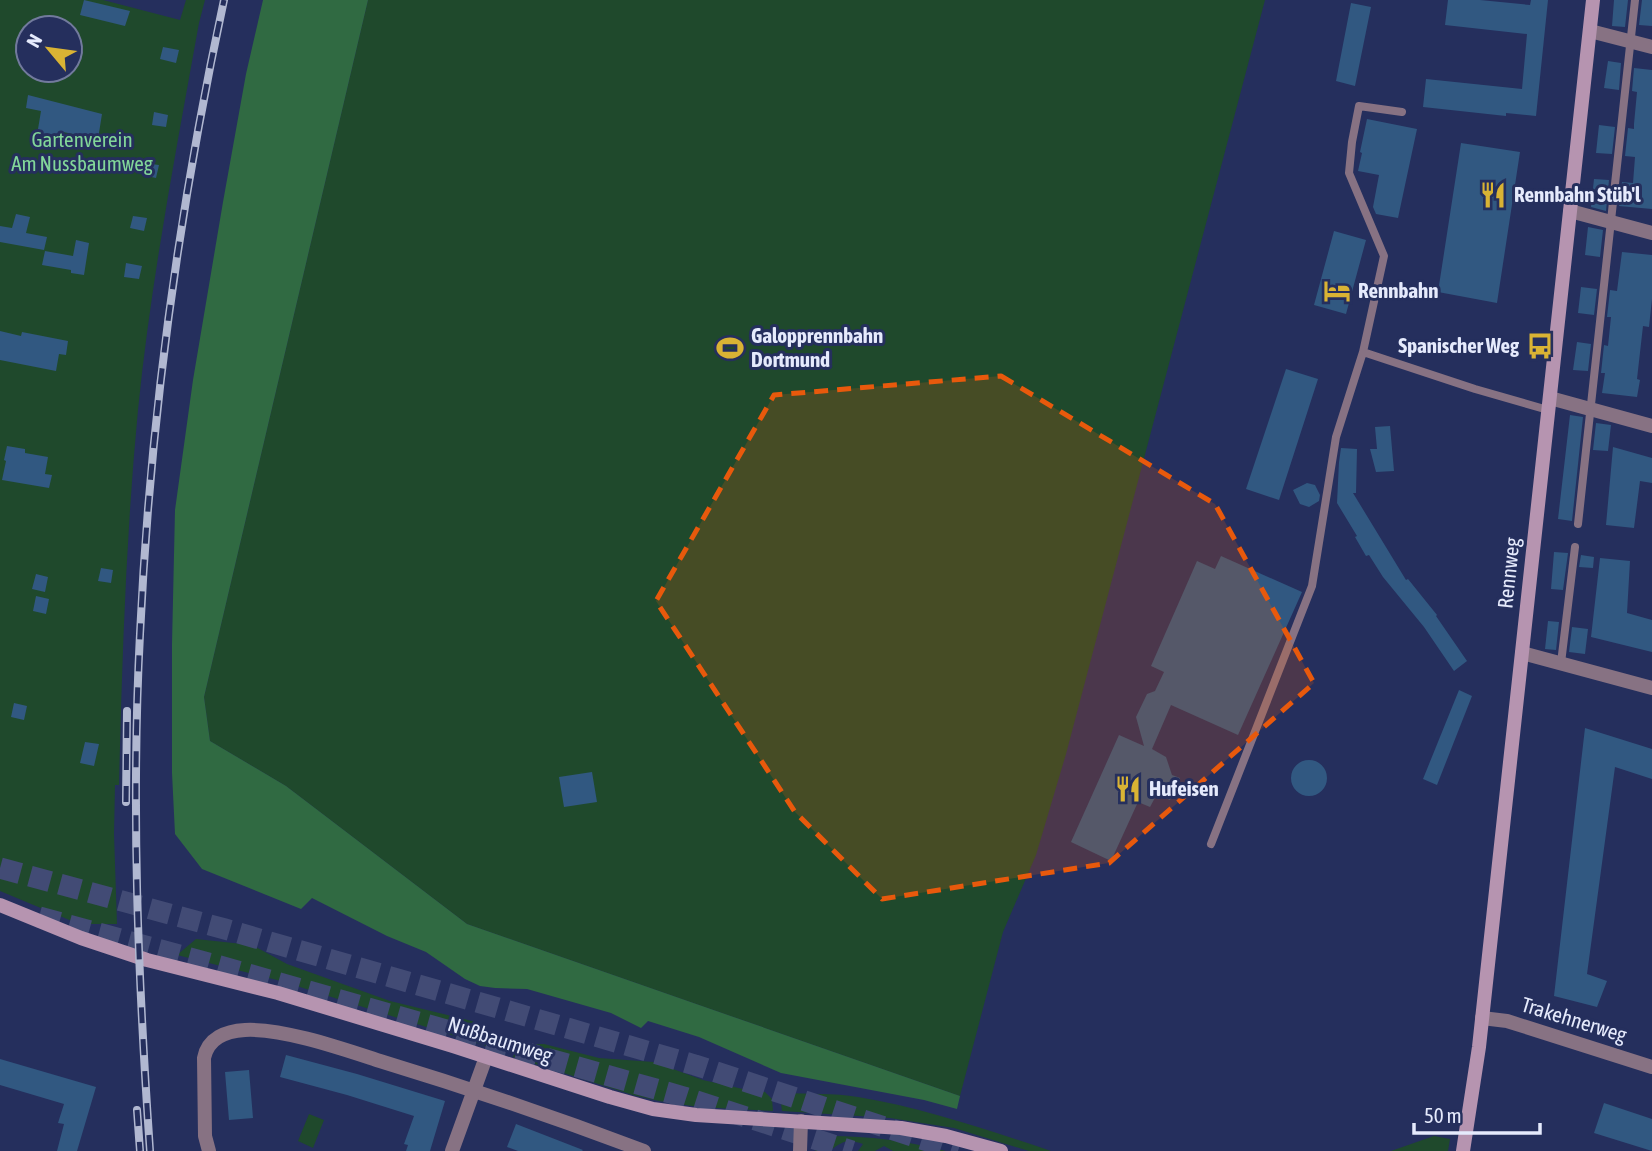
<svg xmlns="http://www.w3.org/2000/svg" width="1652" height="1151" viewBox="0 0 1652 1151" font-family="'Asap Condensed',sans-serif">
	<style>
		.green { fill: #1f492c; fill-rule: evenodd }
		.forest { fill: #306a42 }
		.building { fill: #315881 }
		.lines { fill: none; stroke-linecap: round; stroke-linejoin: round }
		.highway-tunnel { stroke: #424b75; stroke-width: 21; stroke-dasharray: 21 10; stroke-linecap: butt }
		.lane { stroke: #877283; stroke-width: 8 }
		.street { stroke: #877283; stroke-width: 14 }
		.secondary { stroke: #b694b0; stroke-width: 14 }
		.rail-casing { stroke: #b1b8d1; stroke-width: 8 }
		.rail { stroke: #252f5d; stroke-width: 5; stroke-dasharray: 16; stroke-linecap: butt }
		.marked { fill: #e8590c; fill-opacity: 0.2; stroke: #e8590c; stroke-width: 5; stroke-dasharray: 14 9; stroke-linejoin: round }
		.labels { text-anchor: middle; stroke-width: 6; stroke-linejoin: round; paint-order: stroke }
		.park-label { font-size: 21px; fill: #82d699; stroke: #252f5d }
		.poi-label { font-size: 21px; font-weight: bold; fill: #e5eafc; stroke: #252f5d; text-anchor: start }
		.street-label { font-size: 21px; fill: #e5eafc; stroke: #252f5d }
	</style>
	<rect width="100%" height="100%" fill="#252f5d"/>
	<path class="green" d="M0 0H103L180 20 186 0H205L199 23C176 151 151 280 138 410 126 535 122 660 119 785H115L114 834 117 924H79L0 891ZM28 28H70V70H28Z
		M368 0H1265L1066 754 1036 855 1003 932 960 1096 467 924 286 786 210 741 204 697Z
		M196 939 252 945 287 964 390 1001 472 1021 486 1028 505 1045 502 1051 281 981 177 955Z
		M529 1044H544L599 1058 654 1062 703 1080 743 1089 765 1092 772 1099 773 1111 699 1107 659 1101 633 1095 513 1057 516 1048Z
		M783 1093C808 1094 834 1093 858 1097 924 1108 988 1130 1051 1151H1029L954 1128 890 1118 782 1111 780 1096Z
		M309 1114 324 1120 313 1148 298 1141Z
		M829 1136C869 1136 907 1141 946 1151H893L884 1146 875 1151H858L863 1144C848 1139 842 1141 830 1151H815L820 1143Z
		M1434 1136 1450 1139 1448 1151H1391Z"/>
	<path class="forest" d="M263 0H368L204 697 210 741 286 786 467 924 960 1096 957 1109 924 1100 781 1073 699 1037 648 1021 641 1028 611 1013 527 989 495 988 480 986 465 979 426 952 387 936 312 898 301 909 202 869 175 834 172 773V644L175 510 193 380 223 202 246 74Z"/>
	<path class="building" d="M84 0 130 11 125 26 80 15Z
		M1448 0H1480L1530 5 1531 0H1548L1536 116 1506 113V116L1423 107 1426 79 1522 89 1527 34 1445 25Z
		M1614 0H1628L1625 27 1612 26Z
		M1642 0H1652V26L1639 25Z
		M1351 3 1371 7 1355 86 1336 81Z
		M163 47 179 50 176 63 160 59Z
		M1608 61 1621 63 1619 90 1604 88Z
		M1634 68 1652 70V209L1619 206 1622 182 1633 183 1635 157 1625 156 1628 128 1634 129V124L1637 92 1632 91Z
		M28 95 102 114 98 139 63 132 62 140 37 135 41 111 26 108Z
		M154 112 168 115 166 127 152 125Z
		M1367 119 1417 129 1398 218 1376 214 1373 207 1379 175 1358 171 1362 153 1360 152Z
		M1599 125 1615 127 1612 154 1596 153Z
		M1461 143 1520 152 1497 303 1438 292Z
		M144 163 159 165 156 178 142 175Z
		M1594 179 1609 180 1606 211 1591 207Z
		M16 214 30 217 26 233 47 237 44 250 0 242V226L12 228Z
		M133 216 147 218 144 231 130 228Z
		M1588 227 1603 230 1600 257 1585 255Z
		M1334 231 1366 240 1346 314 1314 305Z
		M76 240 89 243 84 275 71 273V270L42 265 45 251 73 256Z
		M1622 252 1652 255V299L1649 327 1643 326 1637 379 1640 380 1637 397 1602 393 1605 373H1601L1604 345 1608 346 1611 317H1607L1610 290 1617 291Z
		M126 263 142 266 139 279 124 277Z
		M1581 287 1597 289 1594 315 1578 313Z
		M0 331 21 336 22 332 68 341 66 355 59 354 56 371 0 360Z
		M1577 342 1591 344 1588 371 1573 370Z
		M1286 369 1318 379 1279 500 1246 489Z
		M1570 415 1583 417 1572 521 1558 519Z
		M1596 423 1611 425 1608 451 1593 450Z
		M1390 426 1394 471 1376 472 1370 449H1377L1375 427Z
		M7 446 25 449V453L48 457 45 474 52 475 49 488 2 480 6 461 4 460Z
		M1613 447 1652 458V483L1640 481 1634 528 1606 525Z
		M1341 448 1357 449 1356 493H1353L1406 580 1408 579 1437 615 1436 616 1467 661 1454 671 1424 627 1383 577 1369 555 1366 556 1355 537 1357 536 1337 503 1339 462Z
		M1307 483 1315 485 1320 495 1319 501 1309 507 1300 504 1293 490Z
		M1554 552 1568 553 1563 590 1551 589Z
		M1581 555 1594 557 1593 568 1579 567Z
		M1221 556 1302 592 1238 735 1171 705 1152 749 1166 757 1172 775 1180 778 1170 800 1157 794 1150 807 1138 802 1111 861 1071 842 1119 735 1144 746 1136 717 1147 694 1155 691 1164 672 1151 666 1197 561 1215 569Z
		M1600 558 1630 561 1627 613 1652 620V652L1591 637Z
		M101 568 113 570 111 583 98 581Z
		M36 574 48 577 45 592 32 589Z
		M36 596 49 599 46 614 33 611Z
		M1548 621 1559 622 1556 650 1545 649Z
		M1572 627 1588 629 1585 654 1569 652Z
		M1459 690 1472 696 1437 785 1423 779Z
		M14 703 27 706 24 720 11 717Z
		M1585 728 1652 749V779L1615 767 1587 974 1607 981 1597 1007 1554 996Z
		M85 742 99 744 94 766 80 763Z
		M1291 778a18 18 0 1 1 36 0a18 18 0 1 1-36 0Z
		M592 772 597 802 564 807 559 777Z
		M286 1055 357 1074 445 1101 430 1151H406L408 1145 404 1144 414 1116 347 1095 280 1077Z
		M0 1059 96 1087 77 1151H57L64 1124 58 1123 64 1104 0 1085Z
		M249 1070 253 1118 229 1120 225 1072Z
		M1604 1103 1652 1119V1151L1594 1133Z
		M516 1124 583 1150 582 1151H518L507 1147Z"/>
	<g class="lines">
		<path class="highway-tunnel" d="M0 868 225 929 695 1065 958 1151
			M39 917 216 965 684 1097 852 1151"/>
		<path class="lane" d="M1402 112 1359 106 1352 142 1349 173 1384 256 1363 352 1475 389 1548 410
			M1578 524 1635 0
			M1561 663 1575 547
			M1211 844 1312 586 1336 437 1363 352"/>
		<path class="street" d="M1590 31 1652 47
			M1570 211 1652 233
			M1550 398 1652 426
			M1522 653 1652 688
			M1482 1018 1507 1021 1652 1067
			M209 1151 205 1136 204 1058C208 1038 226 1031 245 1030 283 1028 343 1049 380 1061 469 1088 557 1118 644 1151
			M452 1151 486 1057
			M800 1151 801 1121"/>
		<path class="secondary" d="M0 905 81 938 147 960 278 993 453 1046 610 1097 653 1109 696 1115 901 1128 946 1136 1001 1151
			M1463 1151 1479 1047 1593 0"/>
		<g class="rail-casing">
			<path id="rail" d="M126 802 127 711
				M137 1110 140 1151
				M150 1151C138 979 131 806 140 634 150 420 179 209 224 0"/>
		</g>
		<use href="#rail" class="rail"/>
	</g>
	<path class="marked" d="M1001 376 1215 504 1314 683 1109 863 882 899 795 812 656 601 774 395Z"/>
	<defs>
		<g id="restaurant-bare" transform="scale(2.1)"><path d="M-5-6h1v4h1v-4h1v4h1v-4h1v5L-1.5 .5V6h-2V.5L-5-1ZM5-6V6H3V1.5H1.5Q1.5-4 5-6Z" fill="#d9b334" stroke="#252f5d" stroke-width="2.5" paint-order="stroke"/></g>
		<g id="hotel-bare" transform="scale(2.1)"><path d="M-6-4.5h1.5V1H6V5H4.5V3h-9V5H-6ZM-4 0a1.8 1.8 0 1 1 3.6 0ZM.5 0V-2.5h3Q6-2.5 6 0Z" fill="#d9b334" stroke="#252f5d" stroke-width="2.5" paint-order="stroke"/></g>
		<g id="bus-bare" transform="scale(2.1)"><path d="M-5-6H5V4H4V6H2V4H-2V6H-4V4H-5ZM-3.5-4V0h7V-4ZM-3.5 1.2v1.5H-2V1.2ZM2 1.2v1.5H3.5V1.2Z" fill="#d9b334" stroke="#252f5d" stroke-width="2.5" paint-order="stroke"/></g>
		<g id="stadium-bare" transform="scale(2.1)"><path d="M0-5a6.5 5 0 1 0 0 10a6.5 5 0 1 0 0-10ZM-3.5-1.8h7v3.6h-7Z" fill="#d9b334" stroke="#252f5d" stroke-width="2.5" paint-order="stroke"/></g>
	</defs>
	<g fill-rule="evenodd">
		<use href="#restaurant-bare" x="1493" y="195"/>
		<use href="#hotel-bare" x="1337" y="291"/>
		<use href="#bus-bare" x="1540" y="346"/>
		<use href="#stadium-bare" x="730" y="348"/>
		<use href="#restaurant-bare" x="1128" y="789"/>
	</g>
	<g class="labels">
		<g class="park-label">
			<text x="82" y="147">Gartenverein<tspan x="82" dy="24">Am Nussbaumweg</tspan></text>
		</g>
		<g class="poi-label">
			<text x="1514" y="202">Rennbahn Stüb'l</text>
			<text x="1358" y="298">Rennbahn</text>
			<text x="751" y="343">Galopprennbahn<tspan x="751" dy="24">Dortmund</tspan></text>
			<text x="1519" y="353" text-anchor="end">Spanischer Weg</text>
			<text x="1149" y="796">Hufeisen</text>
		</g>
		<g class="street-label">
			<text transform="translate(1509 573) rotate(-84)" y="7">Rennweg</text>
			<text transform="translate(1574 1020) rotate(17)" y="7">Trakehnerweg</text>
			<text transform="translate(500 1040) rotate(18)" y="7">Nußbaumweg</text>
		</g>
	</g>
	<g transform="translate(49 49) rotate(299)"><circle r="33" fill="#252f5d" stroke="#727a9d" stroke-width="2"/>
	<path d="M0-5L12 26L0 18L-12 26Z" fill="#d9b334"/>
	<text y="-10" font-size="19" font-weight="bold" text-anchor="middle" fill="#e5eafc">N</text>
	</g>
	<path d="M1414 1123v10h126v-10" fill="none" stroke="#e5eafc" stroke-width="3.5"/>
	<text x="1424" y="1123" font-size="21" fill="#e5eafc" stroke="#252f5d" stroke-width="5" paint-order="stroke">50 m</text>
</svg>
